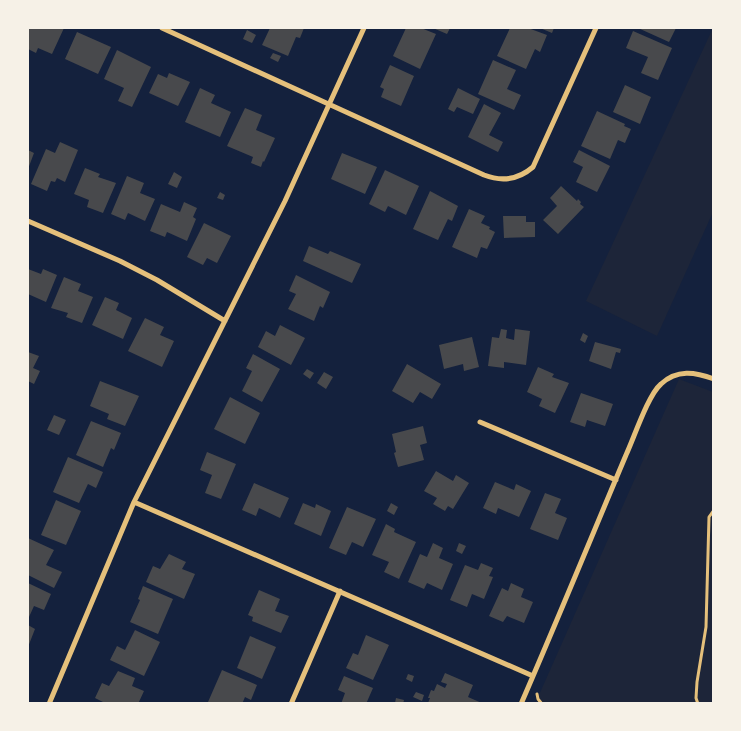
<svg xmlns="http://www.w3.org/2000/svg" width="741" height="731" viewBox="0 0 741 731" font-family="Karla,sans-serif">
	<style>
		.green { fill: #1d2539 }
		.building { fill: #48494c }
		.lines { fill: none; stroke-linecap: round; stroke-linejoin: round }
		.path { stroke: #e5c07b; stroke-width: 3 }
		.minor { stroke: #e5c07b; stroke-width: 5 }
	</style>
	<rect width="100%" height="100%" fill="#14213d"/>
	<path class="green" d="M713 28V212L657 336 586 301Z
		M679 379 713 392V703L535 704Z"/>
	<path class="building" d="M28 28H64L52 54 38 48 36 53 28 49Z
		M270 28H304L300 38 296 37 288 56 262 45Z
		M406 28H421L436 34 420 69 393 56Z
		M433 28H450L447 34Z
		M510 28H528L547 35 540 52 535 49 526 69 497 56Z
		M540 28H554L552 33Z
		M638 28H676L669 42Z
		M247 30 256 35 252 43 243 39Z
		M633 31 672 48 658 80 641 73 648 57 626 48Z
		M77 32 111 47 98 74 65 59Z
		M117 50 151 67 132 107 118 101 124 88 104 79Z
		M273 53 281 56 278 62 270 58Z
		M493 60 516 70 507 89 521 95 514 110 478 94Z
		M390 65 414 76 401 106 381 97 384 89 380 87Z
		M169 73 190 82 178 106 149 93 158 74 167 78Z
		M625 85 651 97 640 124 613 112Z
		M200 88 215 95 211 103 231 112 220 137 185 122Z
		M458 88 480 99 473 114 457 107 454 112 448 109Z
		M484 104 501 113 489 135 503 142 498 152 468 137Z
		M245 108 262 115 256 130 275 138 264 162 263 161 261 167 251 163 253 157 227 146Z
		M597 111 625 124 624 126 631 129 625 143 618 140 610 159 581 146Z
		M60 142 78 150 65 182 57 178 55 182 51 181 47 191 31 184 46 149 55 153Z
		M28 150 34 153 28 169Z
		M579 150 610 166 597 192 576 182 583 167 573 162Z
		M342 153 377 167 365 194 331 179Z
		M85 168 100 174 98 177 116 183 103 213 87 207 89 200 74 194Z
		M385 170 419 186 406 215 388 206 385 212 369 204Z
		M174 172 182 177 177 188 168 184Z
		M127 176 144 183 140 193 155 199 145 221 128 213 125 220 111 214Z
		M561 186 577 201 578 199 581 202 580 204 584 207 558 234 543 220 557 206 550 198Z
		M430 191 458 206 452 221 448 219 438 240 413 229Z
		M220 192 225 195 223 200 217 198Z
		M184 202 197 208 193 217 196 219 187 241 167 232 165 237 150 231 161 204 180 212Z
		M469 209 485 216 481 223 490 227 489 229 495 232 487 249 481 247 477 258 452 247Z
		M503 216H526V222H535V237L504 238Z
		M204 223 231 236 217 263 207 258 203 265 187 257Z
		M309 246 328 254 330 251 361 264 352 283 303 261Z
		M28 269 41 274 43 269 57 275 46 302 28 294Z
		M296 275 330 292 323 308 320 306 314 321 288 309 296 294 289 291Z
		M64 277 81 284 78 291 93 297 82 323 66 317 68 313 51 308Z
		M105 297 119 303 116 310 132 318 123 339 92 325Z
		M145 318 164 327 160 335 174 341 162 367 128 351Z
		M280 325 305 338 291 365 258 347 266 331 275 336Z
		M501 329 507 330 506 338 514 340 515 329 530 331 526 365 504 362V368L488 366 492 337 499 338Z
		M583 333 588 336 585 343 580 340Z
		M472 337 479 367 464 371 463 364 444 369 439 345Z
		M595 342 621 349 620 353 616 352 611 369 589 361Z
		M28 352 39 356 33 368 40 371 34 384 28 381Z
		M253 354 280 369 262 402 242 391 252 371 246 368Z
		M407 364 441 384 432 399 420 392 413 403 392 391Z
		M538 367 554 374 552 377 569 383 555 413 539 406 542 399 527 392Z
		M307 369 314 373 310 379 303 374Z
		M324 372 333 377 326 389 317 383Z
		M100 381 139 396 125 426 107 419 109 414 90 406Z
		M581 393 613 404 605 426 587 420 585 427 570 422Z
		M230 397 260 413 245 444 214 429Z
		M54 415 66 420 59 435 47 430Z
		M91 421 121 433 114 450 111 448 103 467 76 455Z
		M423 426 427 443 420 445 424 460 398 467 394 453 396 452 392 434Z
		M207 452 236 464 221 499 205 493 212 475 200 470Z
		M68 457 103 472 96 488 88 484 79 503 53 492Z
		M436 471 453 481 456 475 469 483 453 509 448 506 445 511 433 504 437 498 424 491Z
		M495 482 514 490 516 484 531 491 519 517 498 508 496 514 483 508Z
		M254 483 289 498 280 518 259 508 256 516 242 510Z
		M545 493 561 499 555 513 567 518 558 540 530 529Z
		M56 500 81 511 66 545 41 535Z
		M303 503 315 508 316 504 331 511 321 536 294 524Z
		M391 503 398 507 394 515 387 511Z
		M347 507 376 519 363 547 352 542 346 555 329 548Z
		M386 524 395 529 394 532 416 542 399 579 384 572 389 562 372 555Z
		M28 538 54 550 46 565 62 572 54 588 28 575Z
		M433 543 443 548 439 558 453 564 442 590 427 583 424 589 408 582 420 554 427 557Z
		M459 543 466 546 462 554 456 551Z
		M169 554 186 562 182 569 195 574 184 599 146 582 153 566 160 569Z
		M481 563 493 568 489 576 493 577 484 599 472 594 467 607 450 600 465 565 478 570Z
		M28 583 51 594 44 610 34 606 29 617 28 616Z
		M511 583 524 589 521 597 533 602 524 623 507 616 503 622 489 616 502 588 508 591Z
		M143 586 173 599 158 634 130 622 140 600 138 599Z
		M259 590 280 599 275 611 289 616 281 633 252 621 253 617 248 615Z
		M28 625 35 629 28 647Z
		M135 630 160 642 144 676 110 660 117 646 125 650Z
		M366 635 389 645 373 680 346 668 353 653 358 655Z
		M250 636 276 647 262 679 237 668Z
		M222 670 257 685 251 700 245 697 242 704H213L208 702Z
		M118 671 135 678 132 686 144 691 138 704H107L95 698 102 683 109 686Z
		M445 673 473 685 468 697 484 704 428 703 430 698H428L431 690 434 691 437 684 445 688 447 684 441 682Z
		M408 674 414 676 412 682 406 679Z
		M344 676 373 688 366 704H341L345 693 338 690Z
		M416 692 424 695 422 701 413 697Z
		M396 698 404 700 403 704 395 703Z"/>
	<g class="lines">
		<path class="path" d="M537 694 538 699 542 704
			M698 704 696 698 697 682 706 627 709 517 714 510"/>
		<path class="minor" d="M162 28 484 175C502 182 518 180 533 167L596 28
			M28 221 120 261 157 280 225 321
			M480 422 616 480
			M134 502 533 676
			M49 704 134 502 285 201 364 28
			M291 704 340 591
			M521 704C557 621 591 538 626 455 634 438 648 395 661 384 677 369 695 372 714 379"/>
	</g>
	<rect width="741" height="731" fill="none" stroke="#f6f1e7" stroke-width="58"/>
</svg>
